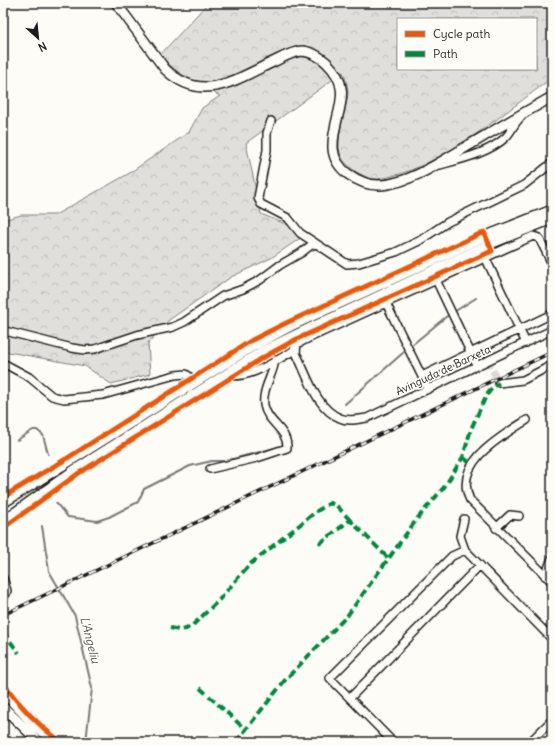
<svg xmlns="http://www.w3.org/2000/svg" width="555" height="745" viewBox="0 0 555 745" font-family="Delius,sans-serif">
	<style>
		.forest { fill: url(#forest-crowns); stroke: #7e7e7c; fill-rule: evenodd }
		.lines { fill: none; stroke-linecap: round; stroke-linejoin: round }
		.stream { stroke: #797876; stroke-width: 2 }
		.minor-tunnel { stroke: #dbdad6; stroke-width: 7; stroke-dasharray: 7 3.5; stroke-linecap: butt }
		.minor-casing { stroke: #1c1c1c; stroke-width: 10 }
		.major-casing { stroke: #1c1c1c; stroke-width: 12 }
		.minor { stroke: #fdfcf7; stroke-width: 7 }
		.major { stroke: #fdfcf7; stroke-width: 9 }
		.rail-casing { stroke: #1c1c1c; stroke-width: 3.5 }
		.rail { stroke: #fdfcf7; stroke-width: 2; stroke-dasharray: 6; stroke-linecap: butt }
		.quiet { stroke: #00873e; stroke-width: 4; stroke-dasharray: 8 4; stroke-linecap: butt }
		.cycleway-casing { stroke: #fdfcf7; stroke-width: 8 }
		.cycleway { stroke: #e8590c; stroke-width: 5 }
		.labels { text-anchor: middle; stroke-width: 3.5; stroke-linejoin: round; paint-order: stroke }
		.street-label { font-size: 11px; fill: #1c1c1c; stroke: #fdfcf7 }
		.water-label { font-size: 12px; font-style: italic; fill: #5a5a58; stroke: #fdfcf7 }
	</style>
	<defs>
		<pattern id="forest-crowns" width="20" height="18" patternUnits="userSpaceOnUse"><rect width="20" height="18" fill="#e0dfdb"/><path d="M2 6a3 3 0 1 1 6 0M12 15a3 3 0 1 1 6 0" fill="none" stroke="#c0bfbb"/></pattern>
	</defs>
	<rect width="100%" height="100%" fill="#fdfcf7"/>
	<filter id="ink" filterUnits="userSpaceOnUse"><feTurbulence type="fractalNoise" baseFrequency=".025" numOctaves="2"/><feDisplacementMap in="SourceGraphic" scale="8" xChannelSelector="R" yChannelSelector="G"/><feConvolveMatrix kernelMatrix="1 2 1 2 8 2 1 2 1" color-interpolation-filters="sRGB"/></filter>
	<g filter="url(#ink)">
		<path class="forest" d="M208 3H552V78C505 112 436 172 377 179 366 180 347 167 342 158 333 141 347 110 348 92 348 85 345 78 343 72L246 143 261 214 308 233 271 258 231 277 169 320 148 343 150 374 111 384 85 366 3 351V220L21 215H55L128 174 189 132 202 108 220 96C198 84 176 74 160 55ZM398 19H536V69H398Z"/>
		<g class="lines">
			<path class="stream" d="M457 310 476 298
				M413 344 447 316
				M345 404 404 352
				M17 440 33 430H37L43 435 48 454
				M56 503 68 517 97 521 109 517 138 502 144 489 190 466 212 461H225L282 446 284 442
				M42 526 49 571 75 616 92 688 86 742"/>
			<path class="minor-tunnel" d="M488 361 499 383"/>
			<g class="minor-casing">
				<path id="minor" d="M271 121 267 133V150L258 198 261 204 288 218 300 233 335 256 347 264 359 263 396 252 419 241 448 222 524 185 552 163
					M440 165C462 159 489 153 506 137 512 131 514 123 521 117
					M485 257 526 343
					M552 264 539 238 533 236 307 339 297 344 296 353C307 374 316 409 340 418 348 422 359 419 367 418L552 330
					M436 280 477 366
					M386 303 428 389
					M5 331 72 348 85 350 95 349 137 335 173 327 184 322 223 296 243 289 260 280 280 265 301 253 310 246 316 244
					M3 363 29 377 52 396 64 399 103 395 175 375 186 374 197 382
					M225 375C249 380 273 362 293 351L297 344
					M422 376 552 314
					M499 383 523 380 552 365
					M527 420C502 436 452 463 470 500L552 582
					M210 469 257 458 287 448C288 429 267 423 264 405 262 388 273 376 275 360
					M3 492 10 499
					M464 519 460 536 465 550 552 639
					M496 528 510 515 519 516
					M545 576 552 558
					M3 578 7 591 3 599
					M350 698 480 565
					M393 742 330 678 452 556 465 550
					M530 742 552 720"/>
			</g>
			<g class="major-casing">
				<path id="major" d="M116 3 165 69C202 105 236 79 275 61 283 57 294 51 303 51 312 52 322 58 327 63 357 92 331 116 333 149 334 159 340 168 348 174 358 181 369 186 381 185 412 183 445 159 471 144 498 128 525 112 552 97
					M3 503 255 345 291 326 486 236 552 210
					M3 521 76 469 261 352 297 334 490 244 552 219
					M3 692 33 724 54 742
					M3 707 39 742"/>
			</g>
			<use href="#minor" class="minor"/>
			<use href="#major" class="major"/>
			<g class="rail-casing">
				<path id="rail" d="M3 615 552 352"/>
			</g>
			<use href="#rail" class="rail"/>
			<path class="quiet" d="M3 330 5 331
				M463 457 472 465
				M319 544 350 520 389 559
				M170 628 179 630 186 629 194 624 219 600 249 565 317 511 330 503 336 505 350 520
				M3 632 19 653
				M200 688 246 730
				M236 742 286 679 347 616 417 519 445 486 463 457 471 429 486 396 493 387 499 383"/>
			<g class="cycleway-casing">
				<path id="cycleway" d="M3 497 66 459 252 340 286 323 484 232 492 251 297 339 264 357 79 473 3 528
					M3 683C19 705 39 726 61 742"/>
			</g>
			<use href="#cycleway" class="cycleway"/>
		</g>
	</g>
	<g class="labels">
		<g class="street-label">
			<text transform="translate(443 370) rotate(-25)" y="4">Avinguda de Barxeta</text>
		</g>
		<g class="water-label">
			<text transform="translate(90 640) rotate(76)" y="4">L'Angeliu</text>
		</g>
	</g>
	<rect width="555" height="745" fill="none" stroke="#fdfcf7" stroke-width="16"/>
	<rect x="8" y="8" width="539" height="729" fill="none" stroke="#1c1c1c" stroke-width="1.5" filter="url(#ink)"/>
	<rect x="397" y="18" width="140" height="52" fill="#fdfcf7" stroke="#a3a29f"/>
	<rect x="405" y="31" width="20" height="6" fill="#e8590c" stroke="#a3a29f"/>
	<text x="433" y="38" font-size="12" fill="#1c1c1c">Cycle path</text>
	<rect x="405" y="51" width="20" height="6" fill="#00873e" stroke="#a3a29f"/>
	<text x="433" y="58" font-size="12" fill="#1c1c1c">Path</text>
	<g transform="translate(38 38) rotate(153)" stroke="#fdfcf7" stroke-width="3" paint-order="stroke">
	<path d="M0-3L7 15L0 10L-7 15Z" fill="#1c1c1c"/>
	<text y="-6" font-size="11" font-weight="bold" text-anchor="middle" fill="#1c1c1c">N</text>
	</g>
</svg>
